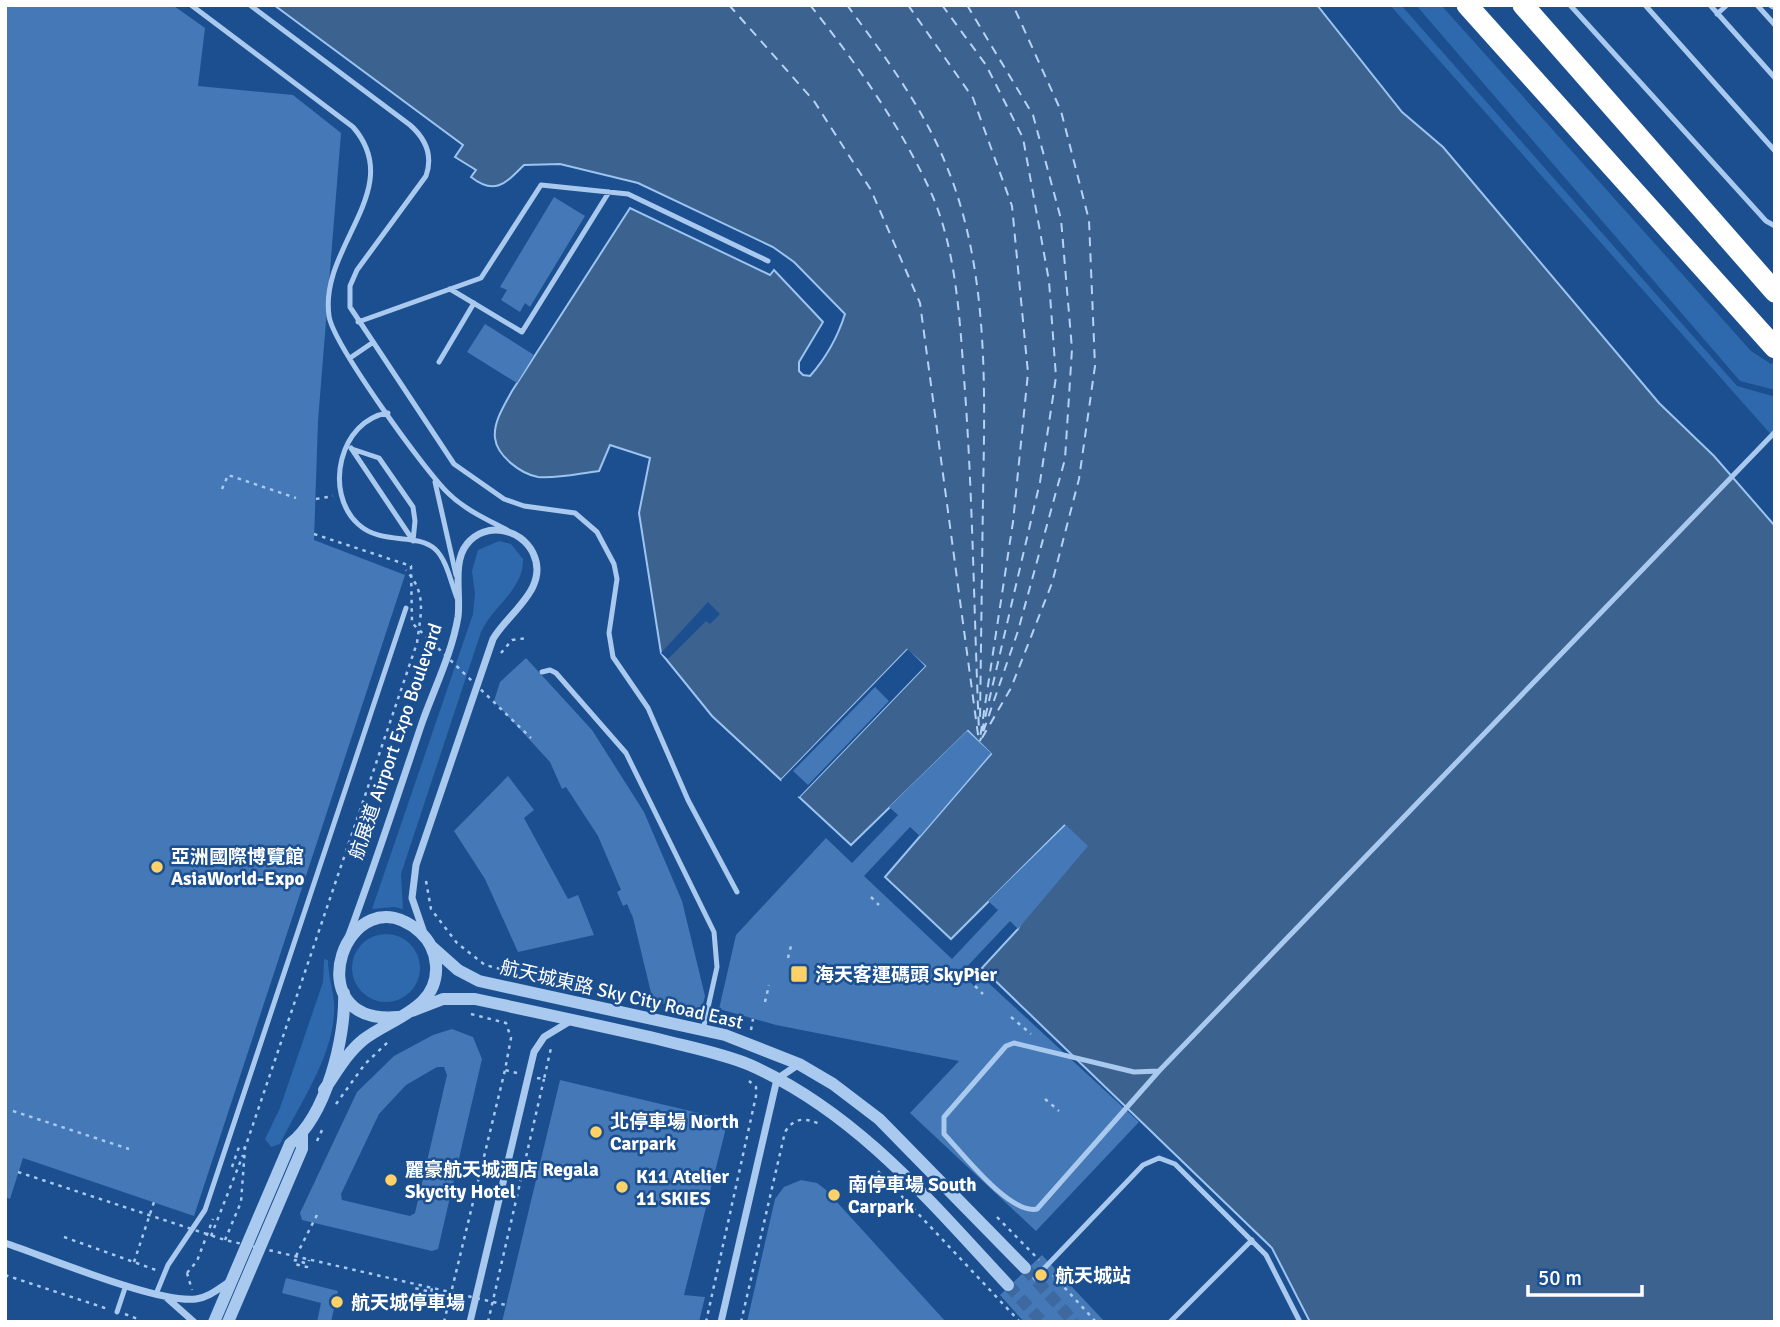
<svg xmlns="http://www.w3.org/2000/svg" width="1780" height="1327" viewBox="0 0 1780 1327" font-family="Signika,'Noto Sans TC',sans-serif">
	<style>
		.green { fill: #2e69ad }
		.water { fill: #3c6290; stroke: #9cc4f0; stroke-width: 2 }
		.pier { fill: #1b4f8f }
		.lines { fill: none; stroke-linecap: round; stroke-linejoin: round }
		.ferry { stroke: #b5d3f5; stroke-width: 2; stroke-dasharray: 9 7; stroke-linecap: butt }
		.building { fill: #4478b7; fill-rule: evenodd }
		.tertiary-tunnel { stroke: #3d69a0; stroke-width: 12; stroke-dasharray: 12 6; stroke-linecap: butt }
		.path { stroke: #a9c9ee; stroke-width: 2.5; stroke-dasharray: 3.5 5; stroke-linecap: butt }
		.service { stroke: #a9c9ee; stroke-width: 5 }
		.minor { stroke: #a9c9ee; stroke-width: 7 }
		.tertiary { stroke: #a9c9ee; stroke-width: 12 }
		.motorway { stroke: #fff; stroke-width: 21 }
		.path-bridge { stroke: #a9c9ee; stroke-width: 2.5; stroke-dasharray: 3.5 5; stroke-linecap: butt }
		.poi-dot { fill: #ffd166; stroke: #1b4f8f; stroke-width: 2.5 }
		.labels { text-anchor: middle; stroke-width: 5; stroke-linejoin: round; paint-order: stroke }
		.street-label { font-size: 19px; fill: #fff; stroke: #1b4f8f }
		.poi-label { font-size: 19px; font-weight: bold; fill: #fff; stroke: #1b4f8f; text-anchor: start }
	</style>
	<rect width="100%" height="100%" fill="#1b4f8f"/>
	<path class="green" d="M1390 5H1401L1737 386 1772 396 1775 400V439Z
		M1416 5H1441L1751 351 1771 364 1775 361V390L1740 381Z
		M499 541 511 544 523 559C524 589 493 606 481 632L401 874 403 909 394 907 372 909 473 614 475 594 472 571 478 550Z
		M352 968a34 34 0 1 1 68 0a34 34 0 1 1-68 0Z
		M324 959 328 960C328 975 333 989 334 1003 337 1051 300 1103 280 1144L271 1147 265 1139 280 1108 323 982Z"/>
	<path class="water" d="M274 5H1317L1402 112 1443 147 1659 403 1714 456 1775 526V1322H1310L1272 1248 982 968 1018 929 1065 825 951 939 885 877 991 754 968 731 851 845 799 797 925 666 907 650 781 780 712 716 661 653 639 513 650 458 610 445 599 471C581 473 557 479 538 477 521 474 497 456 495 438 493 422 505 404 512 391L630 208 770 275 774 270 823 322 799 362V371L803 375 810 376C825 359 838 336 845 314L794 262 773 247 638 183 560 164 524 165C506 183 495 196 471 177L476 170 455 157 463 145Z"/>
	<path class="pier" d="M708 602 720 614 710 624 706 621 668 659 661 653Z
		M908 649 925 666 799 797 797 794 920 666 908 654 784 783 781 780Z"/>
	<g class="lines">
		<path class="ferry" d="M729 5 814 101 871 190 920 303 979 742
			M810 5C855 61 904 131 933 197 958 257 960 327 965 391 973 504 974 617 979 731
			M847 5C884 55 924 109 947 167 989 270 985 389 983 497 982 572 981 646 980 720
			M908 5 973 98 1012 206 1028 373 1013 522 980 738
			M942 5 986 65 1023 138 1049 281 1056 377 1040 482 982 731
			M967 5 1033 115 1061 219 1072 349 1065 459 1018 631 980 741
			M982 738 1011 688 1052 583 1079 479 1095 366 1089 220 1061 111 1013 5"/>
	</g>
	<path class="building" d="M5 5 174 6 205 28 198 86 293 95 341 133 318 421 314 540 405 575 194 1216 23 1158 10 1199 5 1197Z
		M554 197 585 216 530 307 525 303 520 312 501 300 507 290 500 287Z
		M485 324 534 355 517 383 467 352Z
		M526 658 592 730 644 812 682 901 705 996 701 1012 653 1001 633 918 627 904 623 906 617 892 621 890 598 836 566 787 562 789 550 762 494 701 500 682Z
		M875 687 889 701 808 785 793 771Z
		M967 731 991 753 920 836 910 827 864 876 952 959 998 910 988 901 1066 825 1088 846 1018 929 1010 921 961 973 974 986 982 977 1139 1122 1036 1231 910 1113 959 1061 776 1025 719 1009 736 935 826 838 852 863 898 815 889 807Z
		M508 776 534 810 524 818 568 899 578 895 594 935 518 952 485 879 454 831Z
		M452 1029 473 1037 482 1059 438 1249 432 1251 302 1220 300 1213 357 1092 394 1056 433 1035ZM437 1067H444L447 1075 415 1213 410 1216 342 1200 341 1194 379 1114 406 1085Z
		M560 1080 728 1120 684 1295 705 1297 699 1322H502Z
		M801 1180 817 1183 826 1190 946 1322H747L775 1199 784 1187Z
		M1042 1255 1105 1322H1024L1000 1295Z
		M286 1278 338 1291 331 1322H317L321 1303 282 1293Z"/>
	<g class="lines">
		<path class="tertiary-tunnel" d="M1025 1268 1074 1322
			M1008 1285 1042 1322"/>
		<path class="path" d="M222 489 228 475 296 498
			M316 499 333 496
			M501 653 512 640 527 638
			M426 881 431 909 457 943 485 965 528 976
			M871 897 879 905
			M788 958 791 946
			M975 986 983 994
			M765 1002 769 985
			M471 1014 506 1023 511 1038 505 1070 517 1073
			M1011 1017 1031 1034
			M751 1030 753 1019
			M537 1078 544 1079 551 1048
			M1045 1099 1059 1111
			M336 1104 365 1064 390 1040
			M13 1111 129 1149
			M317 1141 323 1128
			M232 1167 239 1147 245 1148
			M878 1171 1020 1322
			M997 1217 1039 1260
			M211 1236 243 1155
			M64 1237 156 1270
			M225 1240 241 1202 245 1148 417 643C421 612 427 594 406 570
			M296 1256 318 1213
			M134 1262 154 1202
			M305 1263 295 1260 294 1264 307 1267 309 1260
			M187 1273 197 1261 213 1219
			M187 1273 192 1290
			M5 1275 108 1309
			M1053 1275 1096 1322
			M427 1291 414 1288 413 1293 430 1298 432 1288
			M125 1314 140 1320
			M444 1322 505 1070
			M488 1322 544 1079
			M706 1322 756 1096V1087L749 1081
			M741 1322 785 1132C795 1116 806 1118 822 1125"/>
		<path class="service" d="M191 5 353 127C407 189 319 246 329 316 333 344 425 471 448 493 464 509 486 519 507 530
			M250 5 410 125C426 139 433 156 426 176L357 270 350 286V307L454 464 504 499 524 506 575 513 597 532 614 564 617 579 609 633 613 657 648 708 688 800 737 892
			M1570 5 1766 221 1775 226
			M1645 5 1775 151
			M1710 5 1775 78
			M1757 5 1775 25
			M1770 5 1775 8
			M1717 14 1727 5
			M450 289 522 332 609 192
			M358 322 481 278 541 185 628 194 768 261
			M350 358 372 343
			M439 362 474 303
			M388 413C340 420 323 492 358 524 382 546 416 532 435 549 447 560 451 583 457 598
			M351 448 412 539
			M352 449 379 458 413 507 415 521 413 541
			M435 482 456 575
			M542 672 550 670 556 673 626 753 714 932 717 967 703 1030
			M1014 1043 1134 1072 1159 1071 1037 1209C1010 1215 963 1154 944 1134V1117L1006 1046Z
			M1159 1071 1775 432
			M1035 1278 1143 1165 1159 1158 1175 1164 1266 1255 1300 1322
			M156 1294 168 1265 205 1210 406 608
			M117 1312 126 1285
			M1170 1322 1252 1240"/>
		<path class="minor" d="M349 935C375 865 398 794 422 723 434 689 452 653 458 617 461 596 452 562 467 544 485 521 521 528 533 553 550 588 509 612 493 639L416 865 412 898 424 933
			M5 1243C47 1257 158 1304 196 1299 209 1297 218 1289 229 1282
			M167 1298 194 1322
			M470 1322 534 1052 544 1037 572 1020
			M721 1322 777 1079 799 1064"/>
		<path class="tertiary" d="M431 946 458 970 479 981 725 1035 799 1064 833 1084 879 1119 1025 1268
			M412 1011 443 999H475C536 1012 597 1025 658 1039 688 1047 721 1053 750 1065 856 1112 931 1202 1008 1285
			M324 1090C336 1073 347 1053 363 1040 391 1018 439 1009 436 965 435 952 430 941 420 932 348 869 292 1027 398 1017
			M214 1322 290 1144C326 1116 346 1037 344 993
			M228 1322 302 1149V1134"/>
		<path class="motorway" d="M1467 5 1775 348
			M1523 5 1775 292"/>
		<path class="path-bridge" d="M314 534 411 566 412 623 531 738
			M18 1172 225 1240 506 1305"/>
	</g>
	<g class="poi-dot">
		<circle cx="157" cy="867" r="7"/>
		<rect x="790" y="965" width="18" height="18" rx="3.5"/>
		<circle cx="596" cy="1132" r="7"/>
		<circle cx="391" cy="1180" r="7"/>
		<circle cx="622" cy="1187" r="7"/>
		<circle cx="834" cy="1195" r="7"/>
		<circle cx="1041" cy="1275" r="7"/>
		<circle cx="337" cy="1302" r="7"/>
	</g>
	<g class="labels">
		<g class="street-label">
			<text transform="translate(395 741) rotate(-71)" y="7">航展道 Airport Expo Boulevard</text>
			<text transform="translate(622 994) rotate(13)" y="7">航天城東路 Sky City Road East</text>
		</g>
		<g class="poi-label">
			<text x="171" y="863">亞洲國際博覽館<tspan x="171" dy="22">AsiaWorld-Expo</tspan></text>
			<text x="815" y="981">海天客運碼頭 SkyPier</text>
			<text x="610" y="1128">北停車場 North<tspan x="610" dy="22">Carpark</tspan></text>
			<text x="405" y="1176">麗豪航天城酒店 Regala<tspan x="405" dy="22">Skycity Hotel</tspan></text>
			<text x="636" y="1183">K11 Atelier<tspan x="636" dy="22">11 SKIES</tspan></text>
			<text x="848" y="1191">南停車場 South<tspan x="848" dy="22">Carpark</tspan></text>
			<text x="1055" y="1282">航天城站</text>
			<text x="351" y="1309">航天城停車場</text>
		</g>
	</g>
	<rect width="1780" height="1327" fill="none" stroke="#ffffff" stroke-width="14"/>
	<path d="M1528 1285v10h114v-10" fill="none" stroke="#ffffff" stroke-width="3.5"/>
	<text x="1538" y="1285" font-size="21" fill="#ffffff" stroke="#1b4f8f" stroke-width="5" paint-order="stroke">50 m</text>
</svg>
